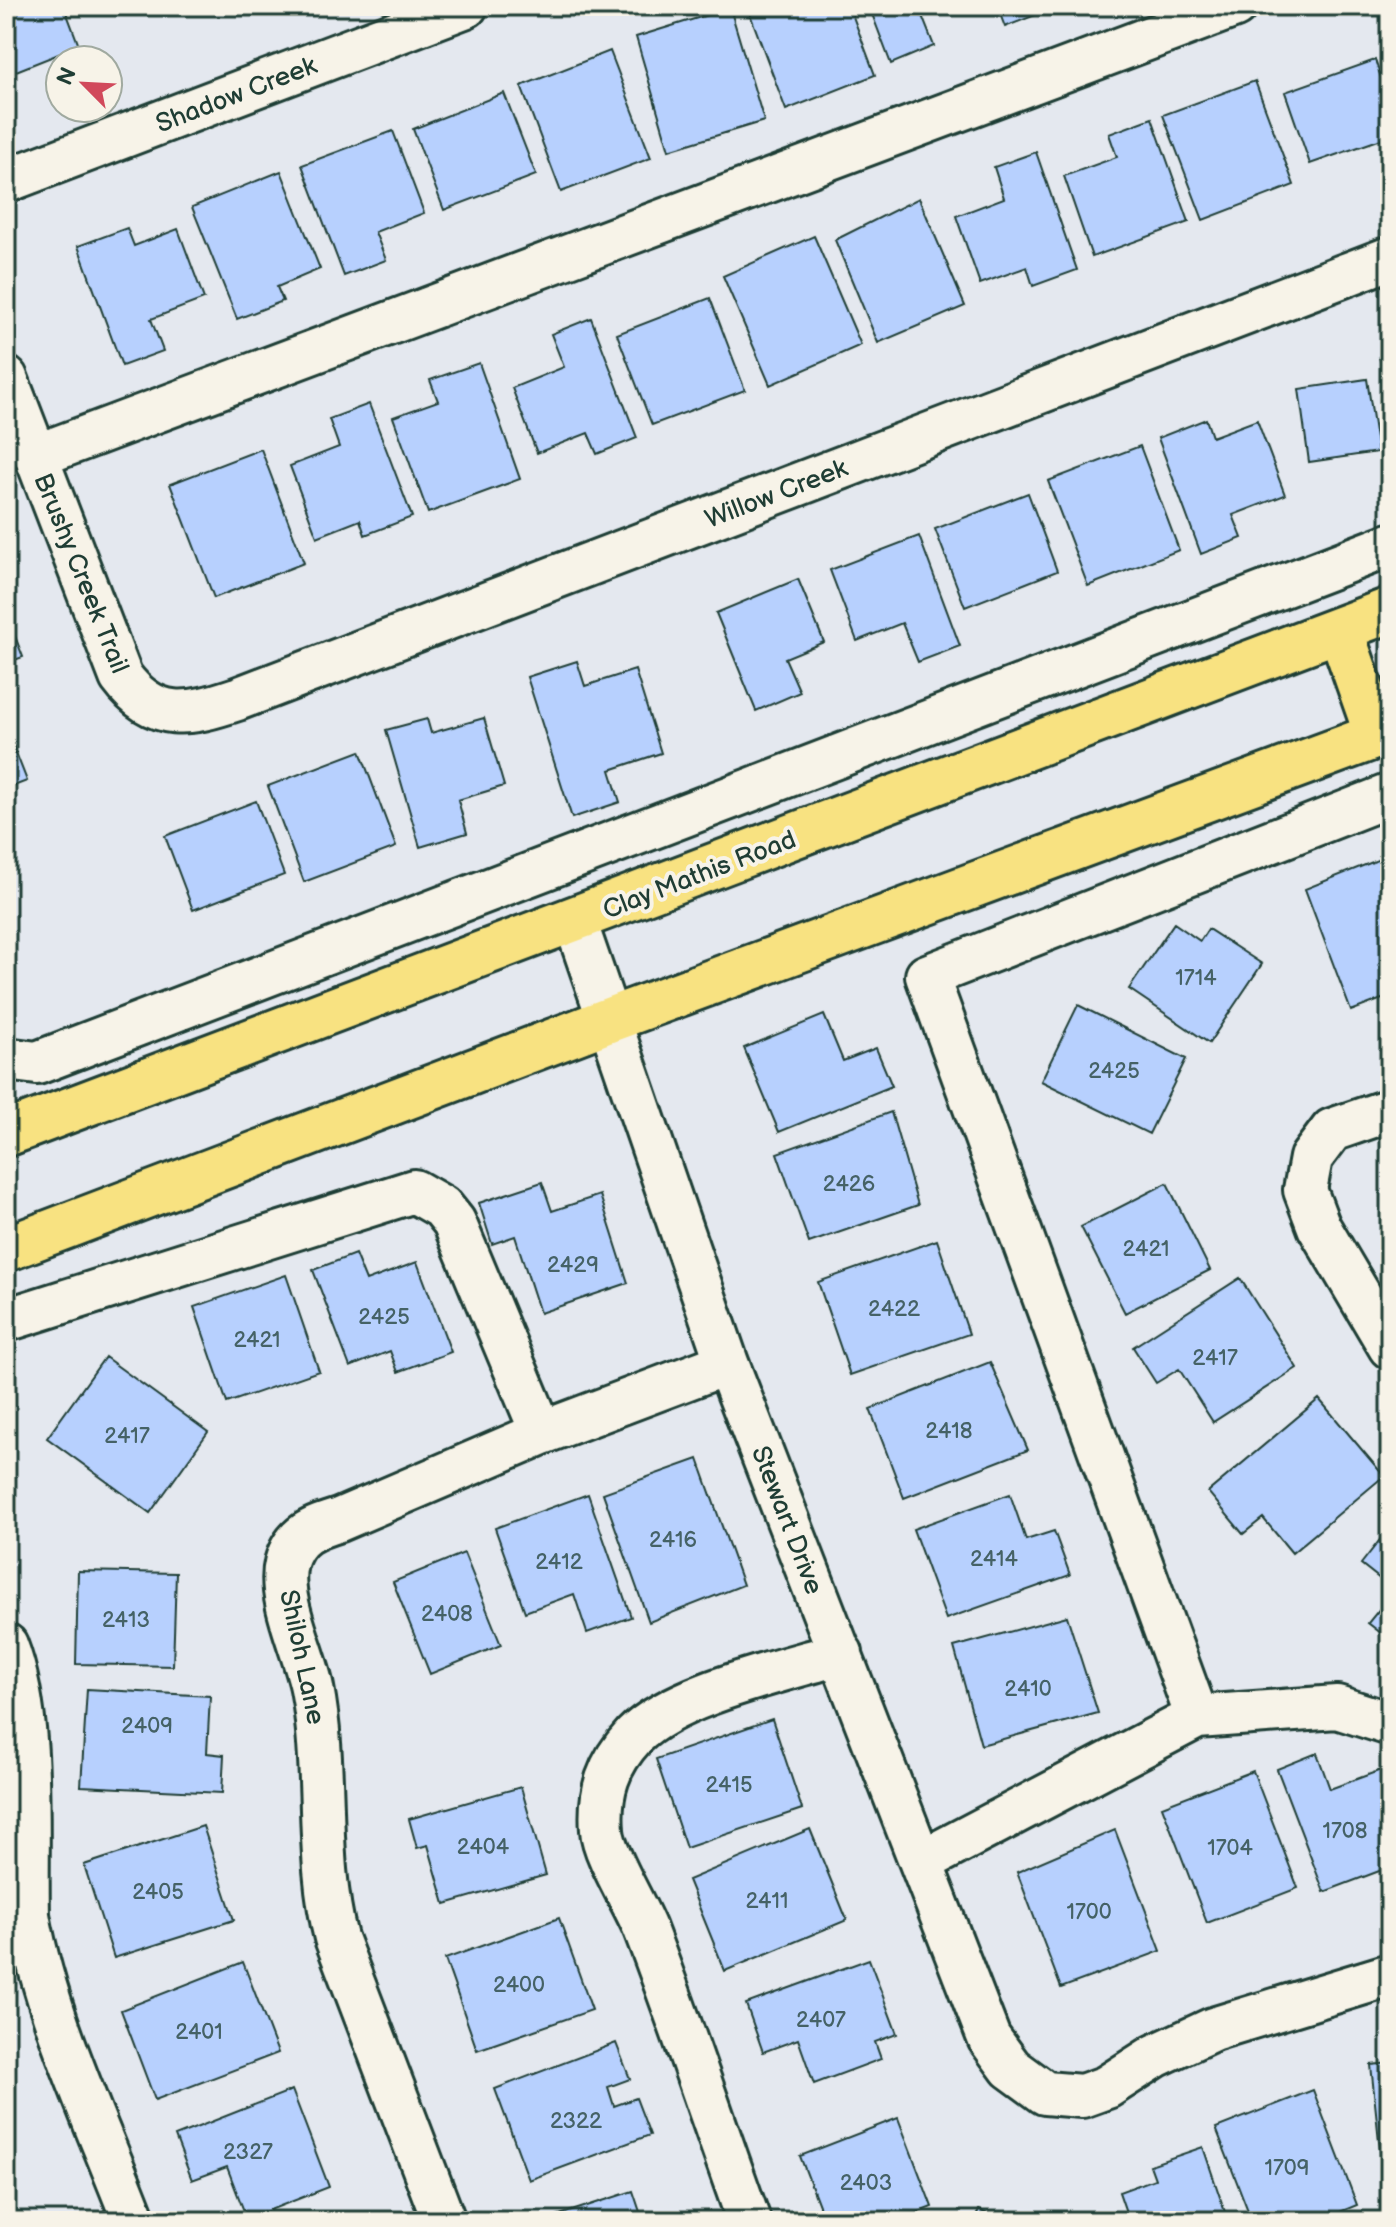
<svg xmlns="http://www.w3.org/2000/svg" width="1396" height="2227" viewBox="0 0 1396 2227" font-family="'Balsamiq Sans',sans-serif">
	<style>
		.building { fill: #b7d0fe; stroke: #1f3d34; stroke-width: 2 }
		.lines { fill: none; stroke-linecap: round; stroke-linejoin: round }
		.minor-casing { stroke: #1f3d34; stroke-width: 48 }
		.major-casing { stroke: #1f3d34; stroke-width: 50 }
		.minor { stroke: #f7f3e8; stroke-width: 42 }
		.major { stroke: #f8e281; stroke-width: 44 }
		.labels { text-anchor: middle; stroke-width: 8; stroke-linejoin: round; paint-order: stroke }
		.number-label { font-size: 22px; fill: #456266 }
		.street-label { font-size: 26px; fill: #1f3d34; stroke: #f7f3e8 }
	</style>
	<rect width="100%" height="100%" fill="#e4e8ef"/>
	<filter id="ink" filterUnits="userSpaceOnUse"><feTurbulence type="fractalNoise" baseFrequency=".0125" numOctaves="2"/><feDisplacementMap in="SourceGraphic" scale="16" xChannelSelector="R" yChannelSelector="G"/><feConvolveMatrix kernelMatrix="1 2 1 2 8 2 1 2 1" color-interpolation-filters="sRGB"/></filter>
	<g filter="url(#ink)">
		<path class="building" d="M6 6H64L79 46 6 75Z
			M166 6H195L168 14Z
			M747 6H849L875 75 786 110Z
			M869 6H939L921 13 934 46 891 64Z
			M997 6H1058L1005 27Z
			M730 8 764 121 669 150 636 37Z
			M610 51 651 158 561 192 521 86Z
			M1375 60 1390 104V136L1310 164 1285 92Z
			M1255 81 1294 185 1203 220 1163 115Z
			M504 93 536 175 444 210 413 129Z
			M1152 118 1189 222 1092 257 1064 176 1117 157 1109 134Z
			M393 131 424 213 375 232 386 260 344 276 302 165Z
			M1036 152 1077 270 1033 286 1027 267 980 284 956 216 1004 198 994 167Z
			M281 171 320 269 277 287 283 301 237 319 192 207Z
			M919 198 965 306 878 343 835 240Z
			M127 228 134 246 178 229 204 299 151 319 163 351 122 366 78 246Z
			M814 236 861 345 770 385 723 276Z
			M710 298 745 390 652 425 617 334Z
			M591 318 637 438 597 454 588 433 537 453 512 388 564 367 551 334Z
			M1390 353V386L1379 357Z
			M479 363 520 479 428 513 393 417 438 401 430 380Z
			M1367 379 1378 452 1309 462 1299 389Z
			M369 404 412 517 365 535 360 520 317 537 290 466 339 447 329 419Z
			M1206 419 1212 437 1257 420 1285 495 1233 515 1242 538 1201 554 1158 438Z
			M1140 446 1179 550 1088 586 1048 481Z
			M261 449 304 563 214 598 170 484Z
			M1028 493 1057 571 965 607 935 529Z
			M919 536 960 646 918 662 902 623 857 641 830 570Z
			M798 579 824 642 785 658 800 692 756 711 716 613Z
			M6 613 23 657 6 663Z
			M577 661 585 686 635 670 661 753 610 770 620 802 572 818 527 677Z
			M484 718 504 786 458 800 467 833 420 847 386 730 427 719 431 733Z
			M6 727 27 781 6 789Z
			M360 751 396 847 304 882 268 786Z
			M256 801 284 875 193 910 165 836Z
			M1390 855V996L1351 1011 1305 889Z
			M1174 923 1200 941 1208 929 1262 964 1209 1043 1129 989Z
			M1078 1005 1186 1059 1149 1134 1041 1081Z
			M824 1015 843 1061 876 1048 892 1086 779 1132 744 1048Z
			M891 1112 918 1205 809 1243 777 1153Z
			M542 1182 552 1211 600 1195 628 1283 540 1313 515 1236 492 1244 479 1203Z
			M1167 1183 1210 1270 1125 1313 1081 1227Z
			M937 1240 969 1334 850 1375 818 1282Z
			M355 1254 366 1281 417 1262 451 1352 398 1372 390 1351 350 1367 313 1270Z
			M286 1275 319 1371 227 1403 194 1307Z
			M1240 1278 1297 1368 1213 1422 1179 1369 1156 1383 1133 1347Z
			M105 1357 208 1432 150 1513 47 1438Z
			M990 1362 1028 1450 904 1498 870 1409Z
			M1319 1399 1384 1476 1292 1553 1263 1518 1243 1534 1208 1492Z
			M698 1459 743 1585 649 1622 603 1493Z
			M588 1494 631 1617 587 1633 574 1594 525 1612 495 1528Z
			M1010 1494 1026 1540 1054 1531 1070 1575 946 1619 913 1529Z
			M1390 1527V1587L1361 1564Z
			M464 1553 501 1645 430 1674 393 1582Z
			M78 1571 176 1573 173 1666 76 1664Z
			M1390 1596V1640L1368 1623Z
			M1067 1616 1098 1713 981 1745 954 1647Z
			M87 1689 210 1696 207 1753 224 1755 222 1793 81 1786Z
			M772 1719 802 1809 686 1848 656 1759Z
			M1317 1753 1330 1789 1381 1770 1390 1793V1867L1324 1892 1277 1769Z
			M1253 1771 1298 1888 1207 1923 1162 1806Z
			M521 1787 546 1875 445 1904 428 1845 417 1848 409 1819Z
			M203 1826 234 1920 114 1958 84 1865Z
			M810 1829 847 1920 725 1971 688 1880Z
			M1115 1830 1161 1951 1061 1988 1017 1872Z
			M559 1918 592 2010 477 2050 445 1959Z
			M869 1959 897 2034 875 2042 881 2059 814 2084 798 2039 763 2052 746 2004Z
			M243 1962 278 2053 155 2100 121 2010Z
			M616 2043 630 2079 608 2087 614 2106 636 2098 650 2135 529 2180 495 2089Z
			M1390 2063V2197H1385L1371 2065Z
			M292 2090 329 2187 247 2219 227 2167 192 2180 175 2136Z
			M1313 2090 1357 2205 1318 2221H1252L1216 2128Z
			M898 2118 932 2207 896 2221H825L800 2156Z
			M1203 2147 1228 2221H1129L1119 2192 1155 2179 1150 2165Z
			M633 2191 643 2221H544V2220Z
			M979 2210 1003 2221H974Z"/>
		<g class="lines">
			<g class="minor-casing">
				<path id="minor" d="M6 181 466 6
					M6 378 121 677C155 723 189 715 237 699L1390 258
					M36 456 1235 6
					M575 921 727 1363 989 2038 1011 2068 1045 2093 1082 2096 1107 2087 1155 2056 1213 2029 1390 1975
					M6 1059 37 1063 1390 545
					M1390 1110 1332 1130 1311 1158 1305 1190 1319 1227 1390 1347
					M6 1320 414 1191 442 1207 454 1222 542 1433
					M6 1645C35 1719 26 1835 28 1915 47 2021 96 2121 134 2221
					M1197 1717 927 976 1390 795
					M921 1862 1197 1717 1337 1707 1390 1724
					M444 2221 336 1938C315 1857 328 1771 312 1688 305 1652 277 1599 286 1563 294 1534 313 1528 339 1520L542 1433 727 1363
					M749 2221C714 2124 682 2026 645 1929 635 1904 603 1853 602 1830 599 1792 608 1764 634 1736 675 1694 783 1671 841 1653"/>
			</g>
			<g class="major-casing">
				<path id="major" d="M1340 629 1377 735
					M6 1134 1390 610
					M6 1249 609 1020 1390 731"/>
			</g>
			<use href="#minor" class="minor"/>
			<use href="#major" class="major"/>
		</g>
	</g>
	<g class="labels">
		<g class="number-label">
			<text x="1196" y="985">1714</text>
			<text x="1114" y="1078">2425</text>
			<text x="849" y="1191">2426</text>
			<text x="1146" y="1256">2421</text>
			<text x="573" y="1272">2429</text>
			<text x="894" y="1316">2422</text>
			<text x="384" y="1324">2425</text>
			<text x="257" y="1347">2421</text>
			<text x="1215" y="1365">2417</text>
			<text x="949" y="1438">2418</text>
			<text x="127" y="1443">2417</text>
			<text x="673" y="1547">2416</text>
			<text x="994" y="1566">2414</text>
			<text x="559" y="1569">2412</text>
			<text x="447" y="1621">2408</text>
			<text x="126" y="1627">2413</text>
			<text x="1028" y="1696">2410</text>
			<text x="147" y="1733">2409</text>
			<text x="729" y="1792">2415</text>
			<text x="1345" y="1838">1708</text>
			<text x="483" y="1854">2404</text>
			<text x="1230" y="1855">1704</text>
			<text x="158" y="1899">2405</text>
			<text x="767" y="1908">2411</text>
			<text x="1089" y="1919">1700</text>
			<text x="519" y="1992">2400</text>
			<text x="821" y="2027">2407</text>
			<text x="199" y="2039">2401</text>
			<text x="576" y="2128">2322</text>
			<text x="248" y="2159">2327</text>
			<text x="1287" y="2175">1709</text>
			<text x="866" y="2190">2403</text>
		</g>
		<g class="street-label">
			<text transform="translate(236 94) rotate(-21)" y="9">Shadow Creek</text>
			<text transform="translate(776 493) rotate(-21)" y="9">Willow Creek</text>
			<text transform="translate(82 573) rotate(68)" y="9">Brushy Creek Trail</text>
			<text transform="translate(699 874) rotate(-21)" y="9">Clay Mathis Road</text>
			<text transform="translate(788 1520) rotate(69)" y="9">Stewart Drive</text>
			<text transform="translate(303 1657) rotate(78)" y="9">Shiloh Lane</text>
		</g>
	</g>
	<rect width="1396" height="2227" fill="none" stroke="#f7f3e8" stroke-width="32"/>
	<rect x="16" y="16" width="1364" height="2195" fill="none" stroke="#1f3d34" stroke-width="3" filter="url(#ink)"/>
	<g transform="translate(84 84) rotate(294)"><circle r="38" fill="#f7f3e8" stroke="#a1aaa0" stroke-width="2"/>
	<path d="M0-6L14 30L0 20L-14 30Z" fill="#d1495b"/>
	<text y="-12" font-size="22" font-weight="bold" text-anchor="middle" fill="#1f3d34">N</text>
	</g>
</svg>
